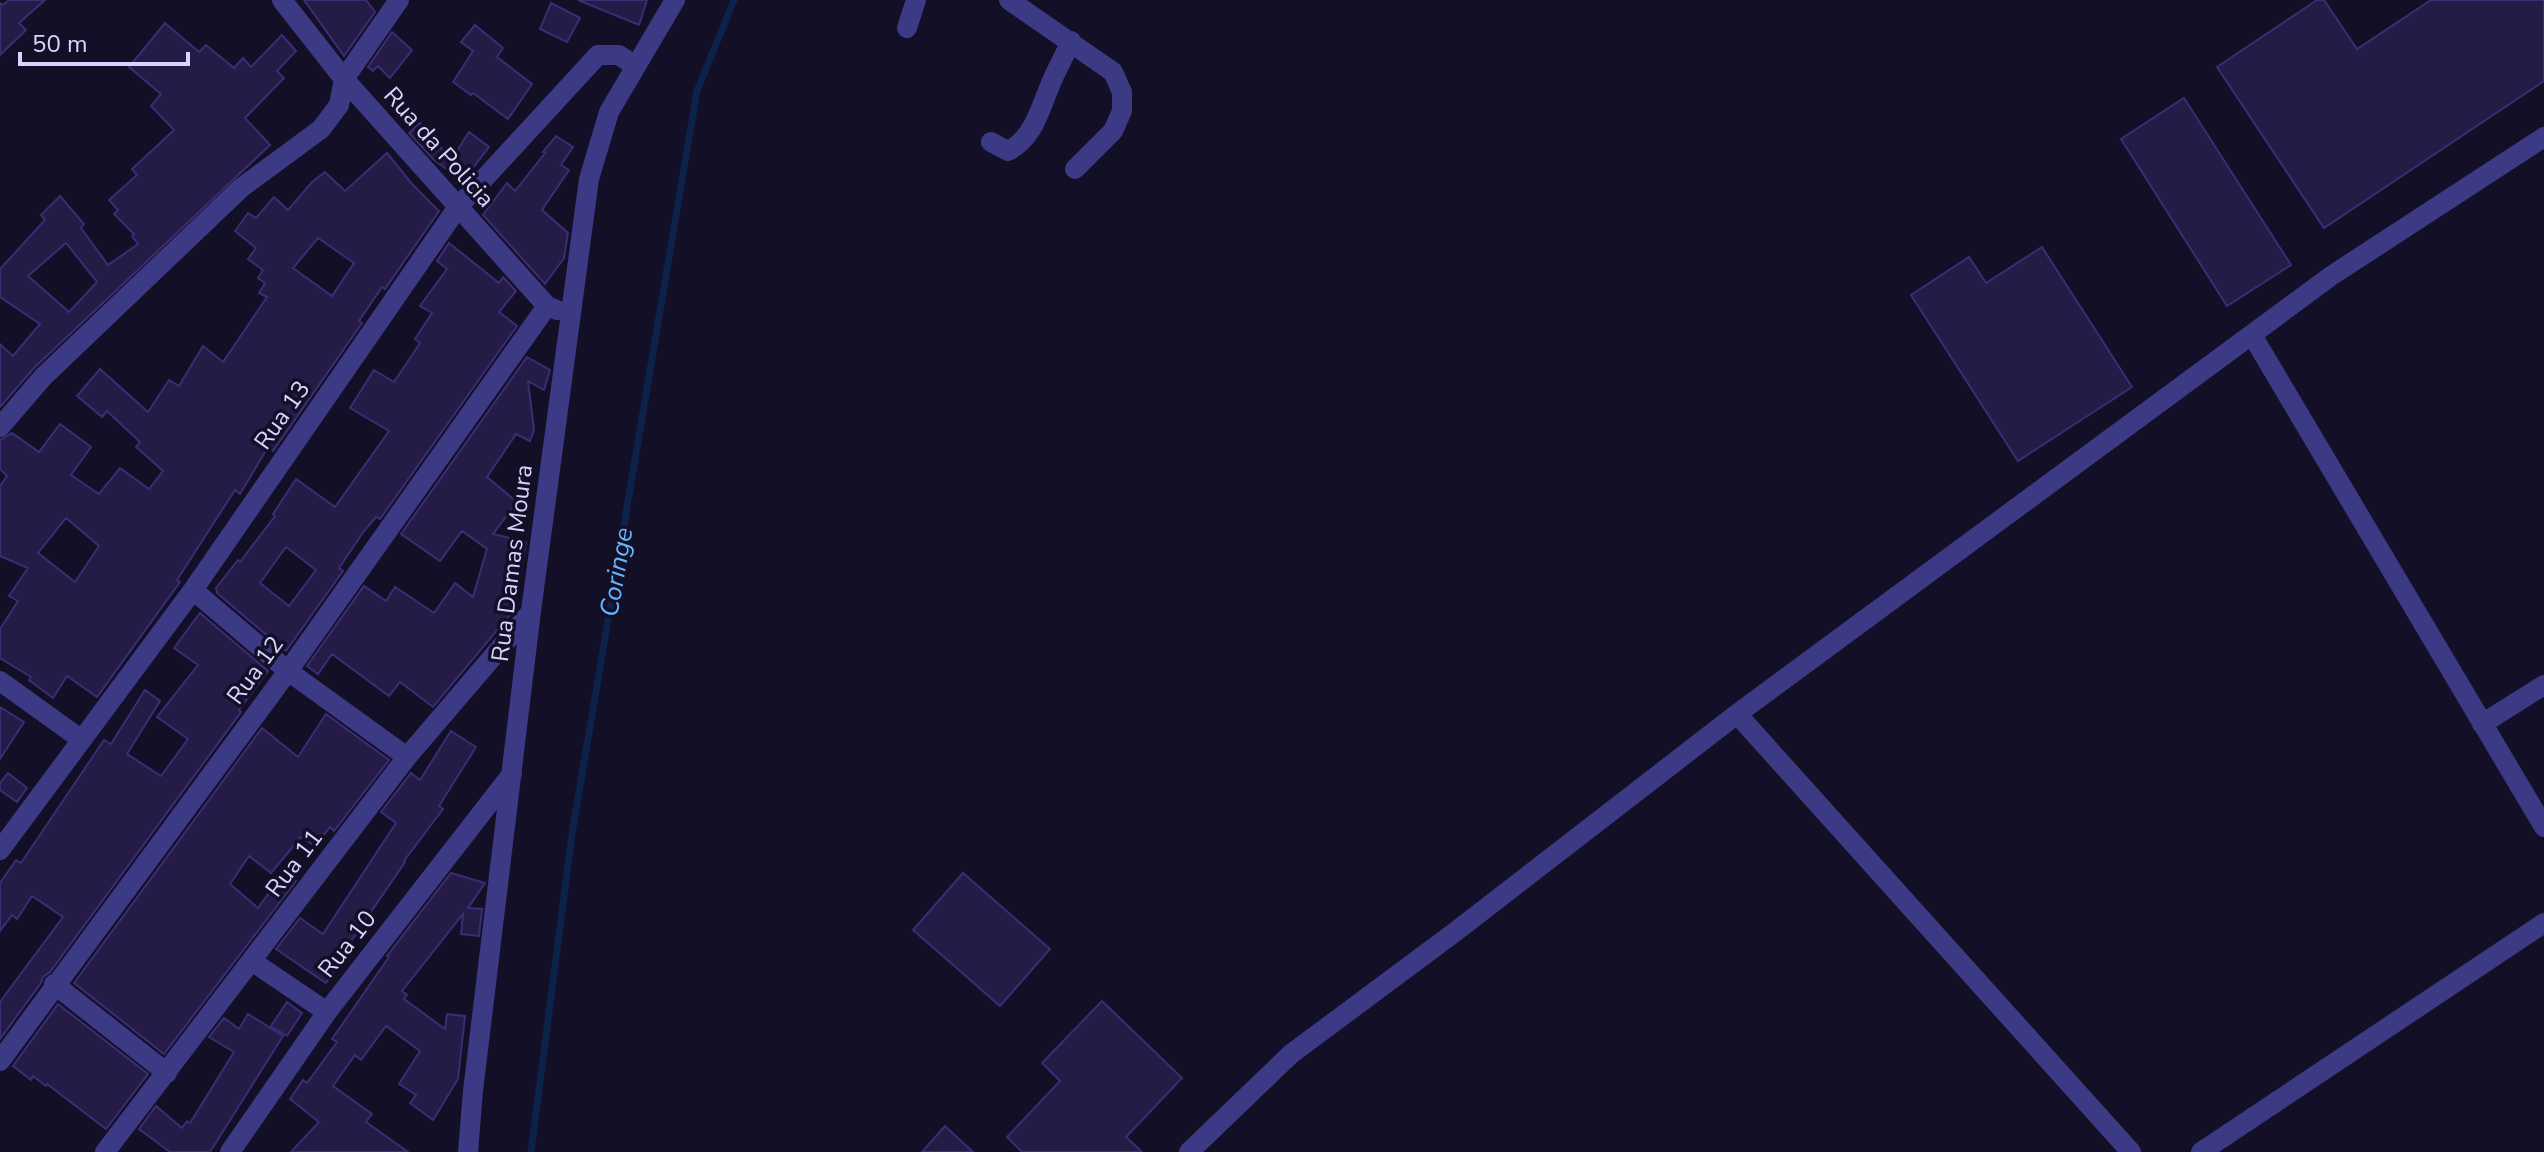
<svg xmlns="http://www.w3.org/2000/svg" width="2544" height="1152" viewBox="0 0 2544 1152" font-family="'Nunito Sans',sans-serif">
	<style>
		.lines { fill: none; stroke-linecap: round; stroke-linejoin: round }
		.stream { stroke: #0c2248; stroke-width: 7 }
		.building { fill: #241b47; stroke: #3b2d73; stroke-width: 2; fill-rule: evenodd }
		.minor { stroke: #3d3a85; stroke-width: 20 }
		.labels { text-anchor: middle; stroke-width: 7; stroke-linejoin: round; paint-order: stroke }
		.street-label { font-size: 24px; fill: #d9d4ff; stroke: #130f26 }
		.water-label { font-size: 26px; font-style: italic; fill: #62b6ff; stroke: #130f26 }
	</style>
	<rect width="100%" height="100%" fill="#130f26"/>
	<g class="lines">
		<path class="stream" d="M531 1152 572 834 697 91 734 0"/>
	</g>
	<path class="building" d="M9 0H45L19 23 26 30 0 55V3L3 5Z
		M304 0H366L375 12 344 56Z
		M578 0H647L639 25Z
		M2317 0H2324L2357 49 2431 0H2544V81L2324 228 2217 67Z
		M551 3 580 18 567 42 540 29Z
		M165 23 199 52 206 45 234 68 243 58 251 67 282 35 296 51 277 71 284 78 245 118 270 145 34 368 0 407V344L13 356 40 324 0 297V269L45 220 41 215 60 196 84 224 81 228 108 265 138 244 132 236 134 234 114 214 118 210 109 200 137 175 132 169 174 130 151 106 161 94 129 67ZM66 243 97 282 69 312 28 276Z
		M475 25 503 48 497 57 532 84 508 119 473 93 471 95 453 82 473 51 461 42Z
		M392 32 412 50 390 78 378 66 373 71 368 67Z
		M2184 98 2291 265 2227 306 2121 139Z
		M420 123 451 160 469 132 489 147 463 181 434 160 409 133Z
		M556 136 573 147 561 165 569 170 542 210 568 233 564 258 545 284 483 215 507 183 515 191 545 153 543 152Z
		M387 153 412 184 439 211 385 289 382 287 359 321 362 323 273 451 268 447 240 494 235 490 177 580 180 582 97 697 67 676 53 698 29 680 31 677 0 658V629L18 601 9 596 28 568 0 556V486L7 476 0 469V440L12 433 39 452 60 424 91 447 71 475 99 494 120 468 149 489 163 471 136 447 140 442 107 411 102 417 77 396 100 369 148 412 169 380 179 386 203 346 223 362 267 297 259 293 265 283 258 278 263 270 248 259 256 248 235 231 248 213 256 218 274 197 288 210 312 182 325 172 345 191ZM318 238 354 263 332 296 293 268ZM66 518 99 546 75 582 38 553Z
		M449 243 499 283 503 277 516 291 499 312 517 326 380 519 376 517 364 531 339 568 343 571 286 651 283 649 217 593 216 588 238 560 240 562 275 516 273 514 296 479 335 507 389 431 350 408 374 370 394 382 420 343 415 339 432 313 420 306 447 269 437 261ZM286 547 316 570 289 606 260 583Z
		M2042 247 2132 387 2018 461 1911 295 1969 257 1986 283Z
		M527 357 550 370 544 390 528 381 534 430 530 441 516 434 487 477 517 502 493 534 526 542 514 610 433 707 400 682 389 696 332 654 318 674 307 666 364 586 386 601 395 587 434 613 455 583 473 597 487 549 462 531 440 561 401 534Z
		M200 613 268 671 239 710 241 712 50 972 43 977 41 983 0 1039V1002L63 917 32 896 17 919 12 915 0 931V883L16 860 21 863 104 740 111 744 145 690 160 701 127 754 161 776 188 739 157 717 198 665 174 648Z
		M0 707 24 722 0 759Z
		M326 714 389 760 334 831 330 827 315 846 301 837 271 873 249 856 230 884 258 908 284 872 296 881 164 1054 74 983 262 728 298 757Z
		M451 731 476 747 439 806 443 809 404 861 405 862 345 950 347 952 326 983 276 949 300 918 323 934 396 823 381 812 411 773 420 780Z
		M8 773 27 788 17 802 0 790V783Z
		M451 873 485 883 468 908 482 909 479 936 461 934 463 914 402 991 407 995 404 999 445 1029 447 1014 465 1016 458 1079 433 1120 410 1103 416 1095 399 1084 420 1051 386 1026 361 1060 355 1055 333 1086 372 1114 366 1122 408 1152H291L319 1122 290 1099 303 1080 307 1083 337 1042 332 1039 389 957 387 956Z
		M963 873 1050 949 1000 1006 913 930Z
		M1102 1001 1182 1078 1126 1137 1142 1152H1022L1007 1137 1060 1081 1042 1063Z
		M287 1002 302 1013 287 1036 271 1026Z
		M58 1004 148 1074 106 1129 47 1084 46 1086 33 1076 31 1080 13 1066Z
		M248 1014 283 1036 210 1152H170L139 1129 156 1106 182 1128 187 1121 190 1123 234 1052 209 1037 224 1018 239 1029Z
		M945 1126 973 1152H922Z"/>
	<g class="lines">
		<path class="minor" d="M282 0 344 79 547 306 557 310
			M1009 0 1113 72 1122 92V111L1113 131 1075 169
			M907 28 916 0
			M991 142 1008 151C1033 138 1039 112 1049 88 1055 72 1064 57 1071 41
			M2252 335 2544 827
			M0 427 43 377 241 188 321 129 339 105 344 79 399 0
			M193 590 288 671 407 757
			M0 681 82 740
			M1737 714 2131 1152
			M2482 724 2544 685
			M0 850 193 590 458 207 598 55H619L635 66
			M253 962 327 1012
			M54 984 167 1073
			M0 1061 288 671 547 306
			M105 1152 407 757 531 612
			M230 1152 327 1012 512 774
			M468 1152 473 1091 531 611 589 179 609 112 675 0
			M1189 1152 1291 1054 1455 932 1737 714 2331 276 2544 137
			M2201 1152 2544 923"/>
	</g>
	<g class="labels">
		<g class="street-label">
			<text transform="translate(439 147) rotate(48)" y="8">Rua da Policia</text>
			<text transform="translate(282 415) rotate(-55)" y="8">Rua 13</text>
			<text transform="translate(512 563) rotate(-83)" y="8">Rua Damas Moura</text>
			<text transform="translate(255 670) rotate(-54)" y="8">Rua 12</text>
			<text transform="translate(294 863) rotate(-53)" y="8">Rua 11</text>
			<text transform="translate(347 944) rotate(-52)" y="8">Rua 10</text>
		</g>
		<g class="water-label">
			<text transform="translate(616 572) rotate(-80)" y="9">Coringe</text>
		</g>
	</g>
	<path d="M20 52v12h168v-12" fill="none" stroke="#d9d4ff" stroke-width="4"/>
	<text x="32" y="52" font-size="24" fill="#d9d4ff" stroke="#130f26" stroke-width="6" paint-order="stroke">50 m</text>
</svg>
